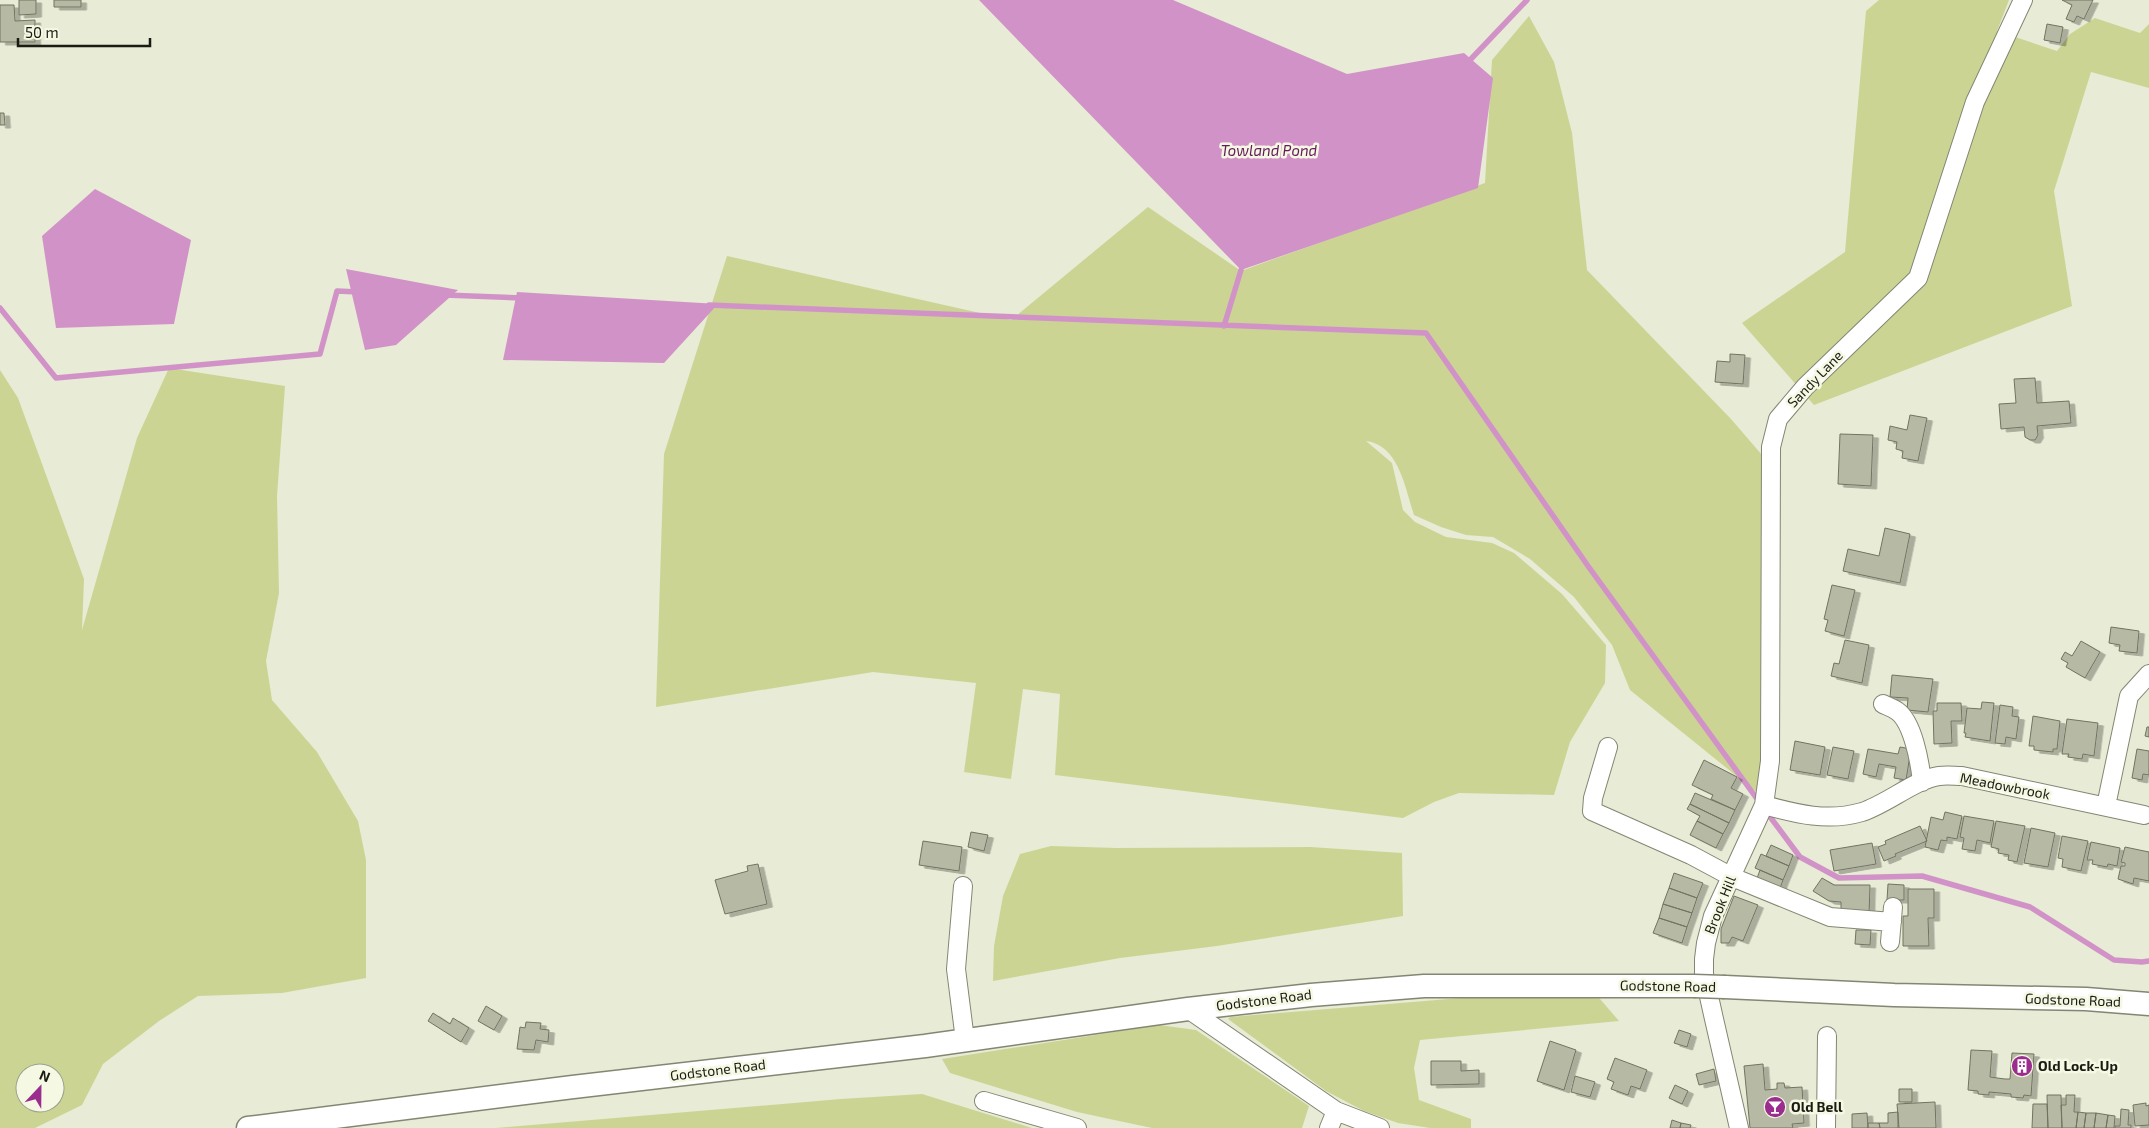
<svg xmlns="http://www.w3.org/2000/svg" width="2149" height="1128" viewBox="0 0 2149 1128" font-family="'Exo 2',sans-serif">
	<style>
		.green { fill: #ccd494; fill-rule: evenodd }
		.water { fill: #d193c7 }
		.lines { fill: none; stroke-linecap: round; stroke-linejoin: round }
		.stream { stroke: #d193c7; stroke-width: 5.5 }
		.building { fill: #b6baa4; stroke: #717460; filter: url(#shadow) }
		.minor-casing { stroke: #838672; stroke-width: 20 }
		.major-casing { stroke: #838672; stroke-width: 25 }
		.minor { stroke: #fff; stroke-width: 18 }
		.major { stroke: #fff; stroke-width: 22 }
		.major-bridge-casing { stroke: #838672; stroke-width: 25; stroke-linecap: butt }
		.major-bridge { stroke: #fff; stroke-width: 22 }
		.labels { text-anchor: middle; stroke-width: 5; stroke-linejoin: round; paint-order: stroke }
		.street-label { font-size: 14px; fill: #1a1b13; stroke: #f5f8e2 }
		.poi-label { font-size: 14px; font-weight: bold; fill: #1a1b13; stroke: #f5f8e2; text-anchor: start }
		.water-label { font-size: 15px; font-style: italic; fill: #641b5c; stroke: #f5f8e2 }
	</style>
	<defs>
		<filter id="shadow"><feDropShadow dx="5.5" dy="3" stdDeviation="0" flood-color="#0004"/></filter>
	</defs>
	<rect width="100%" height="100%" fill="#e8ebd5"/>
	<path class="green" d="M1879 0H2009L1997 31 2057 51 2070 34 2095 18 2140 33 2149 24V88L2091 72 2054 191 2072 306 1814 405 1742 323 1845 252 1866 11Z
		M1529 16 1554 62 1572 133 1587 270 1731 419 1762 455 1760 795 1630 690 1612 645 1574 597 1530 559 1493 537 1466 535 1441 527 1414 515C1405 488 1399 445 1366 441L1392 463 1403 510 1415 522 1446 537 1492 543 1514 553 1562 594 1606 645 1605 683 1570 742 1554 795 1459 793 1434 802 1403 818 1055 775 1060 694 1023 689 1011 779 964 772 976 683 873 672 656 707 664 454 727 256 1011 320 1148 207 1241 271 1485 183 1492 60Z
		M169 368 285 386 277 496 279 593 266 661 272 700 317 752 358 821 366 860V978L282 993 198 996 159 1021 103 1064 82 1105 35 1128H0V370L18 398 84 579 82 630 137 438ZM25 1073H55V1103H25Z
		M1051 846 1116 848 1310 847 1402 853 1403 916 1217 946 1120 958 993 981 994 946 1003 896 1020 854Z
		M1594 992 1619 1021 1420 1040 1414 1068 1419 1100 1471 1119V1128H1430L1398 1123 1364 1111 1326 1091 1228 1019 1230 1017 1461 998Z
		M1159 1025 1196 1030 1309 1106 1302 1128H1152L1077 1112 950 1073 942 1059Z
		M922 1094 1032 1128H496L841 1099Z"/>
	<path class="water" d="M979 0H1173L1347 74 1464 53 1493 78 1478 188 1241 270Z
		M95 189 191 240 174 324 56 328 42 236Z
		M346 269 458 290 396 345 365 350Z
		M517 292 718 304 664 363 503 360Z"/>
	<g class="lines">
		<path class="stream" d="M1471 59 1527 0
			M445 295 523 298
			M709 305 1426 333 1588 566 1760 803
			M0 308 56 378 320 354 337 291 358 292
			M1224 326 1241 270
			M1765 810 1800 857 1839 878 1922 876 2030 907 2114 960 2142 962 2149 961"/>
	</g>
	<path class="building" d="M19 0H36V14L19 15Z
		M54 0H81V7H54Z
		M2062 0H2093L2084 19 2077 16 2074 22 2066 19 2072 5Z
		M0 5H14L15 21 35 20V42H0Z
		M2047 24 2063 27 2060 43 2044 40Z
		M0 113H4L5 125H0Z
		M1730 354 1745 355 1743 384 1715 382 1717 361 1730 362Z
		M2035 378 2037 403 2069 401 2071 423 2037 426 2038 435 2035 440H2030L2025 437 2024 427 2001 429 1999 404 2016 403 2014 379Z
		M1910 415 1927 418 1918 461 1902 458 1903 451 1896 449 1897 442 1888 440 1890 426 1907 430Z
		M1840 434 1873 435 1871 486 1838 484Z
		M1885 528 1910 534 1900 583 1843 571 1848 549 1879 556Z
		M1832 585 1855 590 1844 636 1825 631 1828 620 1824 619Z
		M2111 627 2139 631 2137 653 2119 651 2120 645 2109 643Z
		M1845 640 1869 645 1862 683 1831 676 1834 663 1839 664Z
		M2081 641 2100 652 2085 678 2066 667 2068 663 2061 659 2065 652 2072 656Z
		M1892 675 1933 679 1928 712 1907 710 1908 698 1890 697Z
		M1982 702 1994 703 1990 741 1965 737 1966 733H1964L1967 708 1981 709Z
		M1937 703H1961L1962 721H1951L1952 743 1934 744 1933 711H1937Z
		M2000 705 2013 707 2012 716 2019 717 2016 739 2006 737 2005 744 1995 743Z
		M2033 716 2060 721 2057 749H2053V752L2034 750V746H2029Z
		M2067 719 2098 723 2094 756 2083 754 2082 759 2068 757 2069 754H2062Z
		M2147 727H2149V737L2145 736Z
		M1795 741 1825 747 1820 775 1790 770Z
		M1833 747 1854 751 1848 779 1827 775Z
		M1900 747 1911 749 1906 780 1894 778 1896 767 1879 764 1876 777 1863 774 1868 749 1898 754Z
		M2137 749 2149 751V775L2143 774 2142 780 2132 778Z
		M1704 760 1737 777 1731 788 1743 794 1735 810 1711 799 1713 795 1692 785Z
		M1695 793 1735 810 1729 823 1690 804Z
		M1690 804 1729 823 1723 834 1697 821 1700 816 1687 809Z
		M1945 812 1962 816 1957 839 1947 837V841L1941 840 1938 850 1925 847 1931 817 1943 820Z
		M1964 816 1994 821 1990 843 1977 840 1975 851 1962 849 1964 838 1960 837Z
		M1697 821 1723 834 1716 848 1690 835Z
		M1996 821 2025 826 2017 862 2008 860 2009 855 1998 853 1999 849 1991 847Z
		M1920 826 1927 841 1895 854 1896 856 1884 861 1878 847 1886 844 1885 841Z
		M2031 828 2055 833 2048 867 2024 863Z
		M971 832 988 835 984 851 968 847Z
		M2062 836 2088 841 2081 871 2062 867 2063 859 2058 858Z
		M923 841 962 847 959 871 919 865Z
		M2091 842 2120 848 2117 866 2108 864 2107 867 2092 864 2093 860H2087Z
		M1872 843 1876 864 1834 871 1830 850Z
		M1771 845 1793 855 1789 866 1766 856Z
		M2125 847 2149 852V881L2134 878 2133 884 2118 879 2121 866H2125V863L2121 862Z
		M1761 854 1789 866 1783 880 1755 868Z
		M758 864 767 904 725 914 715 880 748 871 747 866Z
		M1760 870 1783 880 1779 891 1756 881Z
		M1674 873 1703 883 1697 898 1669 888Z
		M1822 878 1834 885H1870L1869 915 1841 914V902L1829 901 1813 891Z
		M1888 884 1904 885V900H1887Z
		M1669 888 1697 898 1692 913 1663 904Z
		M1908 889H1934V918H1928L1929 946H1903V916H1908Z
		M1734 896 1758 905 1743 941 1732 937 1729 943H1721V929Z
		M1663 904 1692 913 1687 927 1659 918Z
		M1659 918 1687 927 1682 943 1653 933Z
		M1856 930H1871L1870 945 1855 944Z
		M486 1006 502 1016 494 1030 478 1021Z
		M433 1013 450 1024 453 1018 469 1028 461 1042 428 1021Z
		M526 1022 541 1023 540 1029 549 1030 548 1042 536 1040 534 1050 517 1049 520 1027 525 1028Z
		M1679 1030 1691 1034 1687 1047 1674 1043Z
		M1550 1041 1576 1050 1564 1090 1537 1081Z
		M1971 1050 1992 1051 1990 1077 2005 1079H2010L2012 1053 2034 1054 2031 1096 2024 1095 2023 1098 2011 1097V1094L1989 1092V1095L1978 1094V1091L1968 1090Z
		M1615 1058 1647 1070 1640 1089 1631 1086 1628 1095 1611 1089 1614 1082 1607 1079Z
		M1431 1061H1461V1071L1479 1070V1084L1431 1085Z
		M1763 1064 1765 1090 1777 1089V1083H1784L1785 1088 1802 1087 1804 1123 1792 1124 1793 1128H1750L1744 1066Z
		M1714 1069 1716 1081 1699 1085 1696 1074Z
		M1575 1076 1595 1082 1590 1097 1571 1092Z
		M1675 1085 1688 1091 1682 1104 1669 1098Z
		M1899 1089H1912V1102H1899Z
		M2047 1095H2061L2062 1128H2048Z
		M2066 1095H2075L2074 1112H2078L2076 1128H2062L2061 1105H2066Z
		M1935 1102 1936 1128H1899L1897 1104Z
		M2146 1103V1106L2149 1105V1125L2135 1126 2133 1105Z
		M2033 1104H2047L2048 1128H2032Z
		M2121 1109 2129 1110 2128 1125H2131V1128H2115V1126H2120Z
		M1898 1112V1128H1880L1879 1123H1888V1113Z
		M2078 1112 2086 1113 2084 1128H2076Z
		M1867 1113 1868 1128H1852V1114Z
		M2086 1113H2096L2094 1128H2084Z
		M2096 1113 2108 1115 2106 1128H2094Z
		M2108 1115 2115 1116 2114 1128H2106Z
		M1672 1120 1681 1123 1680 1128H1670Z
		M1681 1123 1691 1125 1690 1128H1680Z
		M1868 1123H1879L1880 1128H1868Z"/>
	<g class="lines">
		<g class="minor-casing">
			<path id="minor" d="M1883 704C1887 706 1893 708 1897 711 1913 722 1920 763 1922 782
				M1608 747 1593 798 1592 811 1691 855 1732 877 1830 917 1892 922
				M1764 805C1797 814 1828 822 1862 812 1887 804 1916 779 1939 776 1947 775 1955 776 1962 776L2144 815
				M2106 806 2129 696 2149 674
				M963 886 956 969 965 1040
				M1890 942 1893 907
				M1188 1009 1336 1111 1380 1128
				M984 1101 1077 1128
				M1329 1128 1336 1111
				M1739 1128 1714 1019 1704 974V959L1706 943 1713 916 1764 805 1770 761 1771 447 1778 419 1805 387 1918 278 1975 102 2023 0
				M1826 1128 1827 1036"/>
		</g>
		<g class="major-casing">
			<path id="major" d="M1725 987 1894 995 2086 999 2149 1004
				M248 1128 573 1087 925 1046 1188 1009 1311 995 1424 986H1694"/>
		</g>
		<use href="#minor" class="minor"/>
		<use href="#major" class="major"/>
		<g class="major-bridge-casing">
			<path id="major-bridge" d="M1694 986 1725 987"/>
		</g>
		<use href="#major-bridge" class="major-bridge"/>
	</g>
	<defs>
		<g id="building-disc" transform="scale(1.125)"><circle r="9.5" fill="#9a2d8e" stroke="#f5f8e2"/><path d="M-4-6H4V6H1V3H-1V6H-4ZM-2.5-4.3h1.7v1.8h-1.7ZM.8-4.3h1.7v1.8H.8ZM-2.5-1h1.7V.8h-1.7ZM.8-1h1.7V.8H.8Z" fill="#fff"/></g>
		<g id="bar-disc" transform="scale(1.125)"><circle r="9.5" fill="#9a2d8e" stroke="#f5f8e2"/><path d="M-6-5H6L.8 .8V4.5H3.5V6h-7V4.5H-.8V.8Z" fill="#fff"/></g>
	</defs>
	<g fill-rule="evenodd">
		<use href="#building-disc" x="2022" y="1066"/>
		<use href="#bar-disc" x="1775" y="1107"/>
	</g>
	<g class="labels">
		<g class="street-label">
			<text transform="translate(1815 379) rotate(-46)" y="5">Sandy Lane</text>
			<text transform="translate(2005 786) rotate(11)" y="5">Meadowbrook</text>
			<text transform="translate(1720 905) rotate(-68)" y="5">Brook Hill</text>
			<text transform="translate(1668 986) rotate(1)" y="5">Godstone Road</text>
			<text transform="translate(1264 1000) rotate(-7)" y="5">Godstone Road</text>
			<text transform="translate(2073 1000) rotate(2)" y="5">Godstone Road</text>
			<text transform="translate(718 1070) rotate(-7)" y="5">Godstone Road</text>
		</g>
		<g class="poi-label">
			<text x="2038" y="1071">Old Lock-Up</text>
			<text x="1791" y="1112">Old Bell</text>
		</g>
		<g class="water-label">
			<text x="1269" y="156">Towland Pond</text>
		</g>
	</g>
	<g transform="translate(40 1088) rotate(22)"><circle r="24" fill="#f5f8e2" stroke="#9da08f"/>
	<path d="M0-4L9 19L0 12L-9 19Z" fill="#9a2d8e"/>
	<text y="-8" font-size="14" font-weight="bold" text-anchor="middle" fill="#1a1b13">N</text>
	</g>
	<path d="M18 38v8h132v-8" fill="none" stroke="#1a1b13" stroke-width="2.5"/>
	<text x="25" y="38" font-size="15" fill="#1a1b13" stroke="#f5f8e2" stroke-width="4" paint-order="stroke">50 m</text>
</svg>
